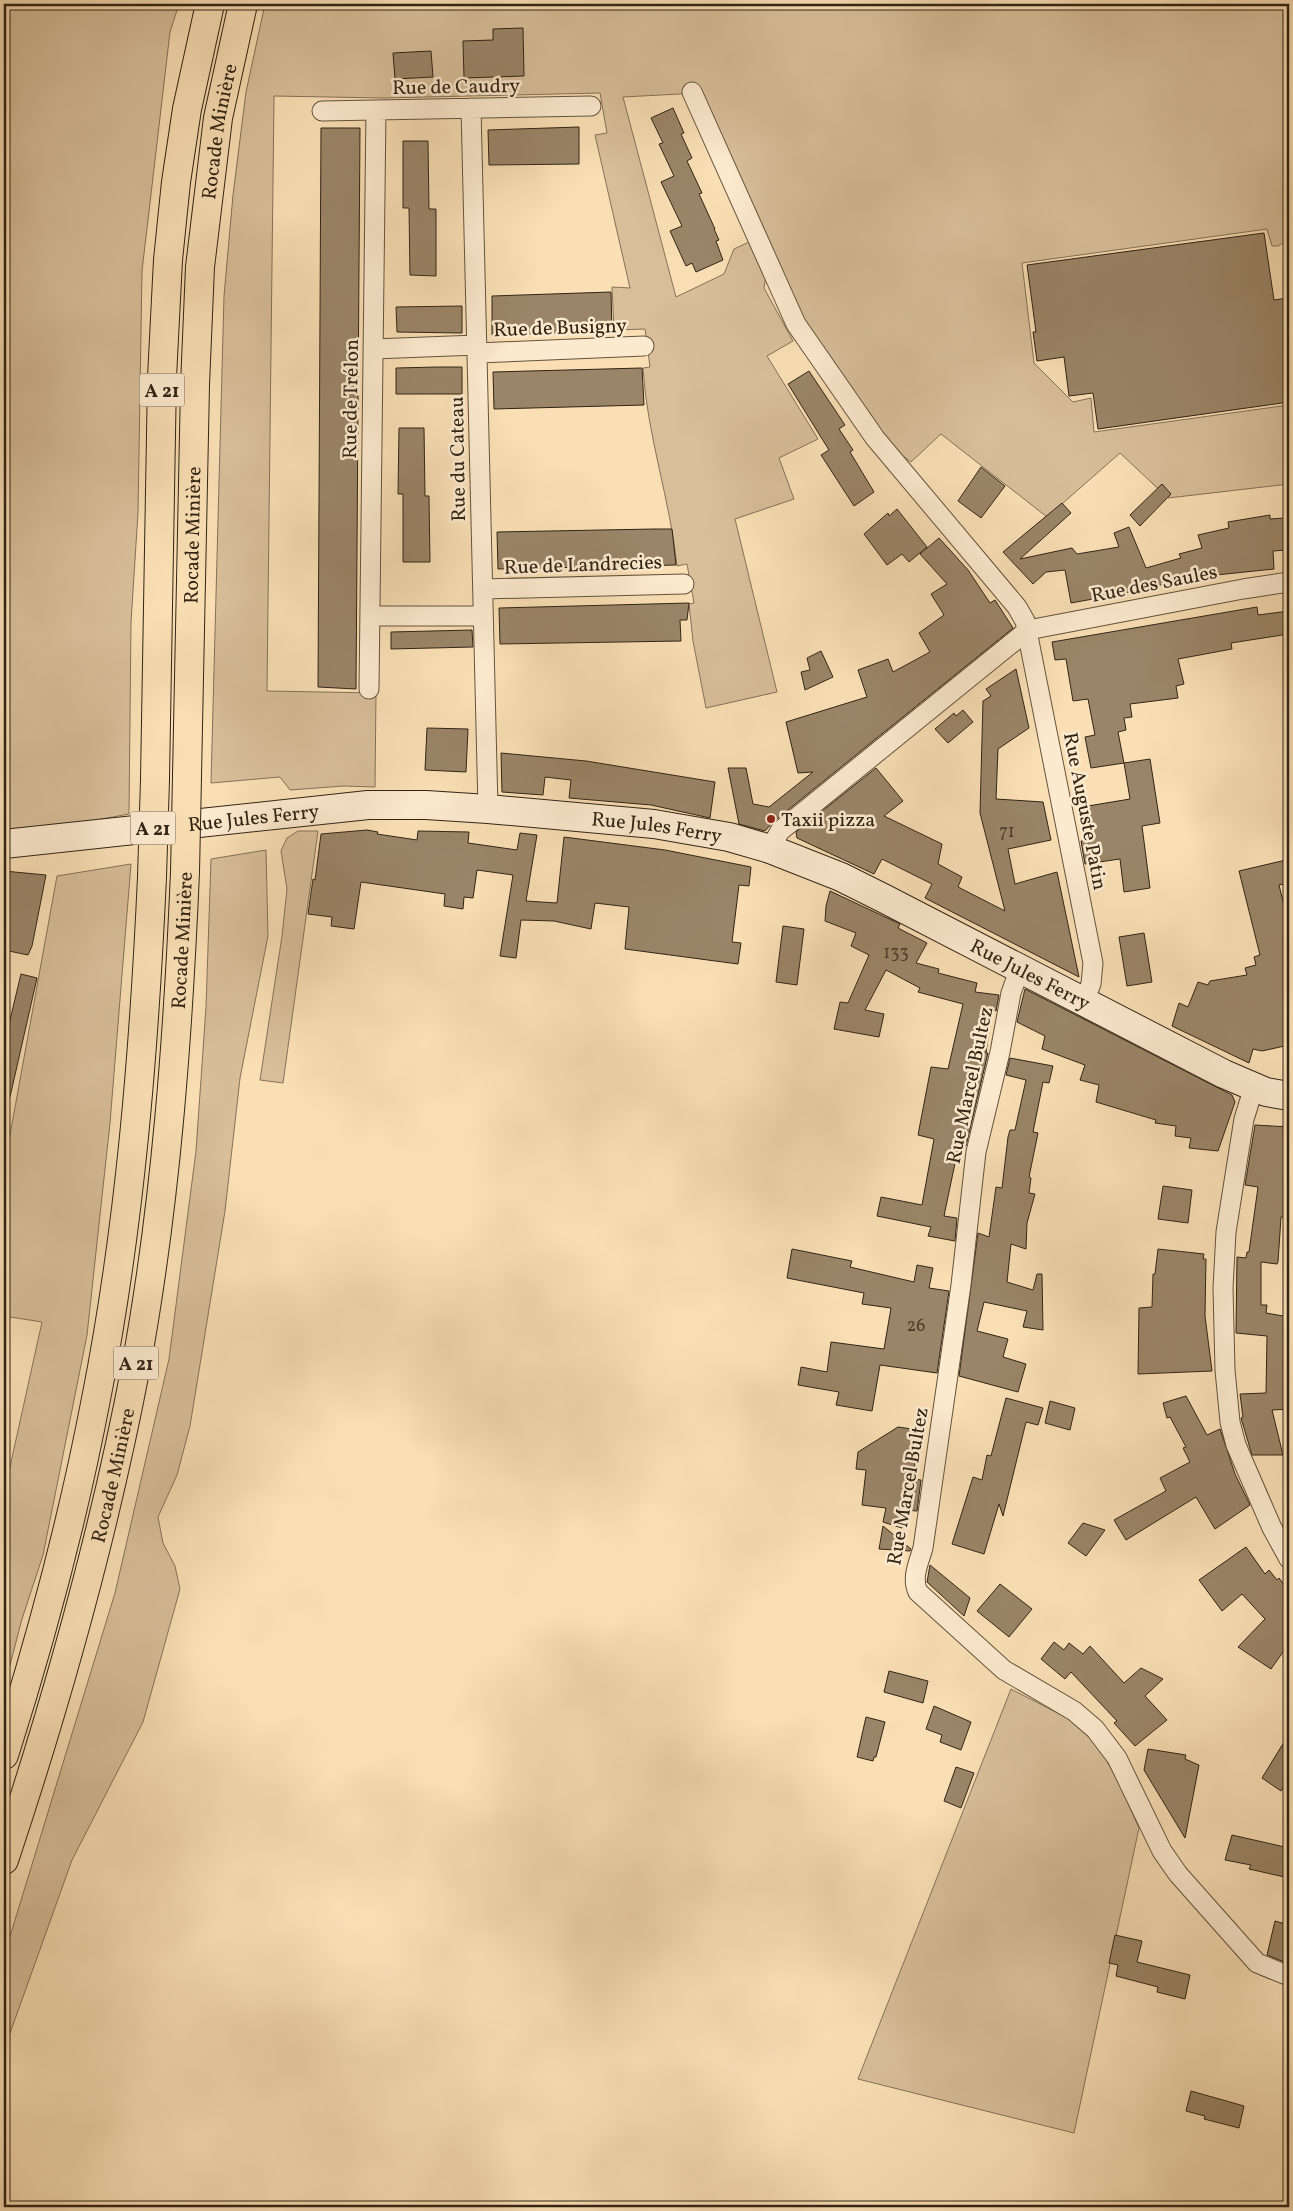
<svg xmlns="http://www.w3.org/2000/svg" width="1293" height="2211" viewBox="0 0 1293 2211" font-family="Vollkorn,serif">
	<style>
		.green { fill: #d8bf9a; stroke: #847258 }
		.building { fill: #9a8568; stroke: #312415 }
		.lines { fill: none; stroke-linecap: round; stroke-linejoin: round }
		.street-casing { stroke: #63533d; stroke-width: 21 }
		.secondary-casing { stroke: #312415; stroke-width: 30 }
		.highway-casing { stroke: #312415; stroke-width: 30 }
		.street { stroke: #fceacf; stroke-width: 19 }
		.secondary { stroke: #fceacf; stroke-width: 28 }
		.highway { stroke: #fadfb5; stroke-width: 28 }
		.highway-bridge-casing { stroke: #312415; stroke-width: 30; stroke-linecap: butt }
		.highway-bridge { stroke: #fadfb5; stroke-width: 28 }
		.poi-dot { fill: #8f2418; stroke: #fceacf; stroke-width: 2 }
		.labels { text-anchor: middle; stroke-width: 5; stroke-linejoin: round; paint-order: stroke }
		.number-label { font-size: 18px; fill: #4b3c2a }
		.shield { fill: #fceacf; stroke: #6e5f4d; stroke-width: 1 }
		.shield-label { font-size: 19px; font-weight: bold; fill: #312415 }
		.street-label { font-size: 20px; fill: #312415; stroke: #fceacf }
		.poi-label { font-size: 20px; fill: #312415; stroke: #fceacf; text-anchor: start }
	</style>
	<rect width="100%" height="100%" fill="#fadfb5"/>
	<filter id="stains"><feTurbulence type="fractalNoise" baseFrequency=".004" numOctaves="4"/><feColorMatrix values="0 0 0 0 .2 0 0 0 0 .09 0 0 0 0 .02 0 0 0 .5 -.17"/></filter>
	<radialGradient id="worn" r=".72"><stop offset=".6" stop-color="#630" stop-opacity="0"/><stop offset="1" stop-color="#630" stop-opacity=".3"/></radialGradient>
	<path class="green" d="M4 4H179L170 32 142 271 138 513 131 622 129 814 52 828 4 832Z
		M265 4H1289V239L1278 246H1272L1267 229 1022 263 1034 363 1073 402 1091 398 1094 432 1289 405V484L1168 498 1120 453 1047 517 941 434 911 462 890 446 809 330 698 93 623 97 676 297 724 274 734 249 749 242 766 275 764 288 793 341 767 356 818 439 779 458 794 499 735 519 777 692 706 708 693 641 689 604 694 603 687 564 677 566C670 499 647 435 643 368L650 367 645 329 614 330 612 287 630 288 595 135 607 133 600 93 383 98 274 96 267 691 376 693 375 787 344 786 290 790 280 777 211 783 224 296 233 195 246 92Z
		M298 831H318L283 1083 260 1080 282 936 287 889 281 851 287 838Z
		M266 850 268 936 240 1078 225 1211 190 1426 177 1475 158 1517 163 1543 175 1566 180 1589 143 1722 72 1860 4 2050V1956L115 1593 169 1359 196 1151 206 1007 211 859Z
		M131 864 110 1123 87 1335 43 1555 22 1619 4 1688V1494L42 1322 4 1316V1168L57 876Z
		M1011 1689 1071 1720 1098 1746 1117 1779 1139 1828 1074 2133 858 2079Z"/>
	<path class="building" d="M523 28 524 76 464 78 463 41 493 40V29Z
		M431 51 433 77 395 79 393 53Z
		M673 108 684 133 681 134 692 158 687 161 702 193 699 194 715 229H714L719 240 716 241 723 260 696 272 692 263 686 266 670 231 682 226 661 182 674 176 659 144 663 143 651 118Z
		M579 127V164L489 165 488 130Z
		M321 128H360L356 689 318 687Z
		M403 141H428L429 209H436V276L410 275 409 208H403Z
		M1264 233 1274 300 1288 298 1289 402 1098 429 1093 393 1069 396 1064 357 1037 361 1033 332H1036L1027 265Z
		M611 292 612 331 492 335V296Z
		M462 306V333L397 332 396 307Z
		M437 367H462V394H396V368Z
		M642 368 644 405 494 409 493 372Z
		M809 371 845 425 839 429 853 450 850 452 874 492 854 506 821 455 829 450 788 384Z
		M399 428H424L425 496H429L430 562H403V494H398Z
		M981 467 1005 486 981 518 958 501Z
		M1162 484 1171 494 1140 526 1130 515Z
		M1062 503 1071 513 1020 559 1072 548 1077 554 1119 547 1114 533 1129 527 1146 568 1181 558 1179 554 1202 548 1198 535 1229 528 1228 522 1270 515V519L1285 518 1287 550 1273 551 1274 569 1216 575 1169 585 1168 583 1137 591 1071 603 1065 570 1046 572 1033 584 1003 552Z
		M897 509 927 547 909 562 902 554 887 565 864 534 888 513 889 516Z
		M654 529H672L676 565 498 569 497 532Z
		M939 538 968 570 990 603 995 600 1013 628 773 822 765 831 739 824 728 768H746L753 804 769 807 813 772 798 773 786 722 867 697 858 670 888 659 893 672 930 652 919 633 944 615 931 594 947 584 920 554Z
		M689 603 687 620H680L681 641 500 644 499 608Z
		M1257 607 1258 615 1289 611V634L1231 643 1232 649 1178 659 1184 684 1176 686 1178 698 1130 704 1132 717 1124 718 1126 730 1118 732 1124 763 1091 768 1085 737 1095 735 1088 699 1073 701 1066 659 1055 660 1052 642Z
		M472 630 473 647 391 649V632Z
		M821 651 833 677 805 690 801 672 810 670 807 658Z
		M1016 669 1029 728 998 749 996 799 1043 802 1051 840 1008 849 1015 884 1057 872 1079 977 925 898 932 884 882 859 874 874 797 838 796 832 876 768 903 801 884 816 942 844 938 864 962 877 958 887 1005 911 980 813 983 701 991 696 986 689Z
		M963 710 973 722 948 743 935 729 954 713 956 716Z
		M427 728 468 729 466 772 425 770Z
		M501 753 586 761 715 782 710 818 651 805 569 798 571 780 545 777 543 795 502 792Z
		M1150 759 1160 823 1142 826 1150 888 1124 892 1120 859 1085 864 1081 841 1088 840 1082 807 1130 799 1124 763Z
		M367 830 378 832 377 834 417 840 418 831 469 832 468 843 517 850 520 833 537 835 526 901 557 903 564 837 665 850 751 867 749 886 739 885 732 942 741 943 738 964 625 949 629 907 595 903 591 929 554 921 521 920 516 958 500 956 513 875 477 870 473 898 464 897 463 909 444 906 445 894 361 882 354 929 331 926 332 917 308 914 313 879 315 880 321 834Z
		M1286 860 1289 883 1279 885 1289 926V1045L1262 1051 1253 1049 1249 1063 1172 1026 1179 1003 1188 1007 1198 982 1208 985 1210 981 1247 975 1245 968 1256 965 1254 957 1260 955 1239 871Z
		M4 871 46 875 32 946 28 955 4 950Z
		M830 891 900 924 898 928 927 943 916 963 939 969 938 973 977 983 975 992 999 995 996 1011 992 1009 986 1053H988L966 1146 959 1144 944 1216 957 1218 955 1241 928 1236 931 1227 877 1216 881 1197 922 1205 934 1139 918 1135 931 1067 948 1069 963 1004 918 992 920 988 886 970 865 1010 884 1014 879 1037 834 1029 840 1002 848 1003 869 955 851 946 856 933 825 921 826 906Z
		M783 926 804 929 797 985 776 982Z
		M1144 933 1152 982 1127 986 1119 937Z
		M21 974 37 978 10 1097 4 1096V1045Z
		M1025 989 1232 1095 1235 1102 1218 1151 1189 1148 1191 1138 1175 1136 1176 1126 1155 1123 1156 1120 1096 1102 1099 1085 1080 1080 1085 1065 1042 1049 1045 1036 1017 1022Z
		M1010 1058 1053 1066 1049 1083 1043 1082 1033 1132 1038 1133 1029 1177 1031 1178 1029 1193 1035 1194 1027 1223 1026 1249 1011 1244 1007 1282 1033 1290 1037 1274H1042L1043 1330 1023 1327 1027 1311 984 1302 977 1331 1008 1339 1003 1357 1026 1364 1018 1392 959 1376 978 1233 989 1237 996 1187 1002 1188 1008 1137 1010 1130H1015L1026 1080 1006 1075Z
		M1255 1125 1289 1127V1217H1281L1278 1262 1277 1264 1261 1262V1305H1267L1266 1313 1289 1317V1409L1272 1410 1283 1455H1252L1241 1418 1243 1417 1240 1394 1266 1393 1267 1336 1236 1333 1237 1257 1246 1258 1247 1252H1249L1258 1187 1245 1185Z
		M1163 1186 1192 1190 1188 1223 1158 1219Z
		M792 1249 852 1261 850 1267 914 1282 917 1265 933 1268 929 1288 949 1291 937 1373 880 1365 872 1411 836 1405 839 1392 798 1385 801 1367 827 1372 831 1342 884 1349 891 1308 862 1304 864 1293 787 1278Z
		M1158 1249 1204 1254 1203 1259H1206L1205 1316 1212 1371 1138 1374 1139 1308 1152 1307 1153 1274H1155Z
		M1186 1396 1207 1435 1220 1429 1235 1474 1250 1505 1215 1529 1196 1497 1126 1540 1114 1520 1166 1491 1160 1478 1190 1462 1183 1448 1186 1447 1170 1417 1167 1418 1163 1403Z
		M1006 1398 1043 1408 1038 1425 1026 1422 1003 1516 999 1504 984 1554 952 1544 973 1477 982 1480 987 1455 991 1456Z
		M1050 1401 1075 1408 1070 1430 1045 1423Z
		M898 1427 919 1430 913 1479 921 1480 917 1511 904 1510 902 1528 883 1522 886 1508 862 1505 866 1470 856 1469 858 1452Z
		M1083 1523 1105 1530 1086 1556 1068 1543Z
		M883 1526 911 1549 910 1551 879 1549Z
		M1246 1547 1265 1574 1269 1570 1277 1580 1279 1578 1289 1592V1656L1283 1652 1271 1669 1238 1647 1265 1619 1242 1594 1222 1611 1199 1580Z
		M930 1565 970 1598 964 1616 927 1582Z
		M1000 1584 1032 1609 1009 1637 977 1611Z
		M1054 1642 1064 1650 1069 1643 1083 1654 1090 1646 1124 1683 1141 1668 1163 1679 1145 1696 1167 1720 1135 1746 1114 1723 1117 1721 1071 1672 1065 1679 1041 1659Z
		M889 1671 928 1681 923 1703 884 1692Z
		M934 1706 971 1722 961 1750 940 1742 942 1735 926 1729Z
		M866 1717 885 1722 876 1757H874L873 1761 857 1757Z
		M1289 1734V1778L1281 1791 1262 1778Z
		M1148 1749 1186 1755 1185 1759 1199 1765 1185 1838 1144 1770Z
		M956 1767 974 1773 961 1808 944 1801Z
		M1232 1835 1289 1848V1878L1249 1869 1251 1865 1225 1860Z
		M1275 1921 1289 1925V1964L1267 1955Z
		M1115 1935 1142 1941 1137 1962 1190 1975 1185 1999 1157 1992 1158 1987 1116 1976 1118 1965 1109 1963Z
		M1191 2091 1244 2106 1239 2128 1204 2119 1205 2116 1186 2111Z"/>
	<g class="lines">
		<g class="street-casing">
			<path id="street" d="M692 92 796 324 875 438 1017 607 1025 621 1093 963 1091 984 1084 1001
				M471 108 488 809
				M322 111 591 106
				M373 349 477 345
				M477 353 644 346
				M483 589 684 584
				M370 616H483
				M369 689 376 110
				M770 849 780 831 1028 630 1243 589 1289 582
				M1020 968 1011 993 1000 1052 976 1152 961 1285 923 1548C919 1562 911 1578 918 1592L1004 1670 1074 1711 1095 1729 1117 1758 1162 1851 1178 1874 1257 1963 1289 1976
				M1254 1087 1244 1119 1226 1232 1223 1288 1225 1370 1230 1422 1236 1445 1272 1528 1289 1559"/>
		</g>
		<g class="secondary-casing">
			<g id="secondary">
				<path id="s1" d="M4 844 368 805H426L488 809 654 824 729 837 770 849 841 877 885 899 1224 1074 1266 1092 1289 1096"/>
			</g>
		</g>
		<g class="highway-casing">
			<g id="highway">
				<path id="s2" d="M187 776 195 385 200 267 218 118 243 4"/>
				<path d="M155 779 162 377 168 260 176 182 187 109 210 4"/>
				<path d="M4 1755C41 1639 73 1519 96 1399 130 1227 144 1052 152 877"/>
				<path id="s3" d="M4 1860C58 1698 104 1534 136 1366 166 1203 178 1037 185 872"/>
			</g>
		</g>
		<use href="#street" class="street"/>
		<use href="#secondary" class="secondary"/>
		<use href="#highway" class="highway"/>
		<g class="highway-bridge-casing">
			<path id="highway-bridge" d="M185 872 187 776
				M152 877 155 779"/>
		</g>
		<use href="#highway-bridge" class="highway-bridge"/>
	</g>
	<circle class="poi-dot" cx="771" cy="819" r="5"/>
	<g class="labels">
		<g class="number-label">
			<text x="1007" y="837">71</text>
			<text x="896" y="958">133</text>
			<text x="916" y="1331">26</text>
		</g>
		<g class="shield">
			<rect x="139.5" y="373.5" width="45" height="33" rx="4"/>
			<rect x="130.5" y="811.5" width="45" height="33" rx="4"/>
			<rect x="113.5" y="1346.5" width="45" height="33" rx="4"/>
		</g>
		<g class="shield-label">
			<text x="162" y="397">A 21</text>
			<text x="153" y="835">A 21</text>
			<text x="136" y="1370">A 21</text>
		</g>
		<g class="street-label">
			<text transform="translate(456 86) rotate(-1)" y="7">Rue de Caudry</text>
			<text dy="7" stroke="none"><textPath href="#s2" startOffset="646">Rocade Minière</textPath></text>
			<text transform="translate(560 327) rotate(-2)" y="7">Rue de Busigny</text>
			<text transform="translate(350 399) rotate(-89)" y="7">Rue de Trélon</text>
			<text transform="translate(457 459) rotate(-91)" y="7">Rue du Cateau</text>
			<text dy="7" stroke="none"><textPath href="#s2" startOffset="241">Rocade Minière</textPath></text>
			<text transform="translate(583 564) rotate(-2)" y="7">Rue de Landrecies</text>
			<text transform="translate(1154 583) rotate(-11)" y="7">Rue des Saules</text>
			<text transform="translate(1086 811) rotate(79)" y="7">Rue Auguste Patin</text>
			<text dy="7" stroke="none"><textPath href="#s1" startOffset="251">Rue Jules Ferry</textPath></text>
			<text dy="7" stroke="none"><textPath href="#s1" startOffset="656">Rue Jules Ferry</textPath></text>
			<text dy="7" stroke="none"><textPath href="#s3" startOffset="940">Rocade Minière</textPath></text>
			<text dy="7" stroke="none"><textPath href="#s1" startOffset="1061">Rue Jules Ferry</textPath></text>
			<text transform="translate(969 1085) rotate(-78)" y="7">Rue Marcel Bultez</text>
			<text dy="7" stroke="none"><textPath href="#s3" startOffset="400">Rocade Minière</textPath></text>
			<text transform="translate(907 1486) rotate(-80)" y="7">Rue Marcel Bultez</text>
		</g>
		<g class="poi-label">
			<text x="781" y="826">Taxii pizza</text>
		</g>
	</g>
	<rect width="1293" height="2211" fill="none" stroke="#fadfb5" stroke-width="20"/>
	<rect x="5" y="5" width="1283" height="2201" fill="none" stroke="#312415" stroke-width="2.5"/>
	<rect x="10" y="10" width="1273" height="2191" fill="none" stroke="#312415"/>
	<rect width="100%" height="100%" filter="url(#stains)"/>
	<rect width="100%" height="100%" fill="url(#worn)"/>
</svg>
